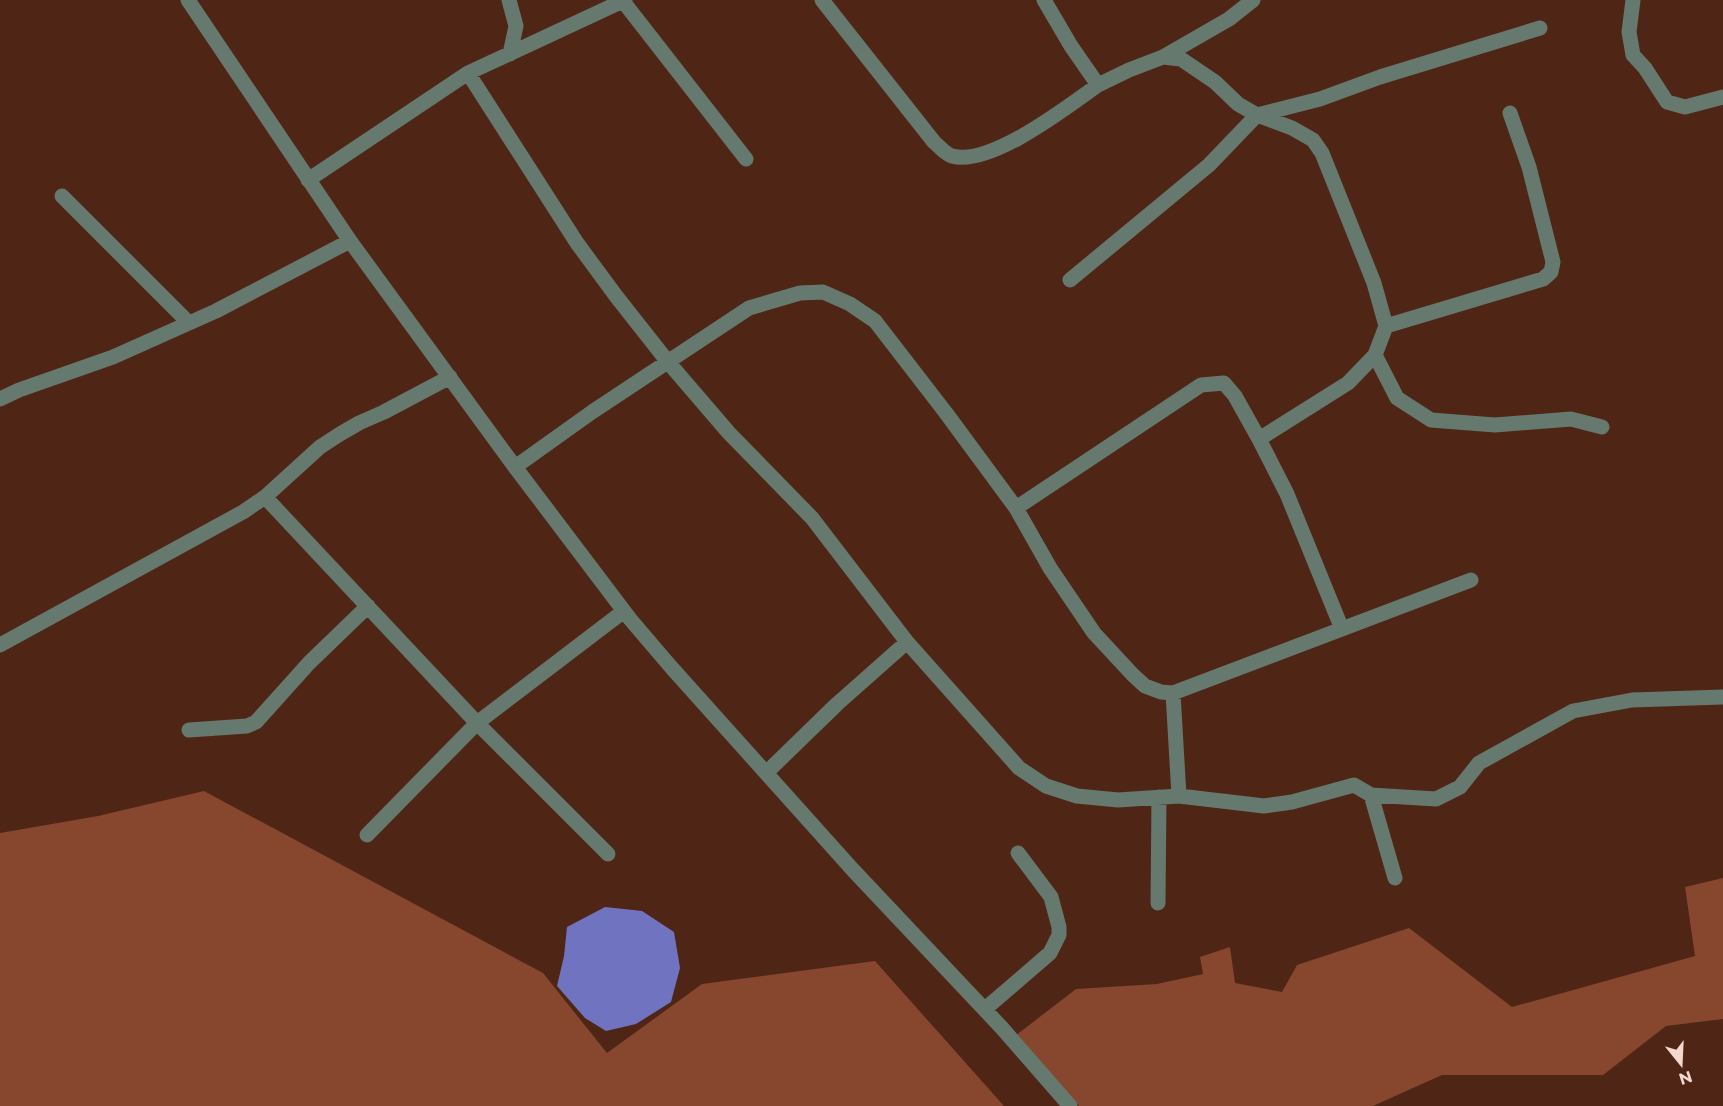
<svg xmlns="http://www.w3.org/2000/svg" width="1723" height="1106" viewBox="0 0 1723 1106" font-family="Montserrat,sans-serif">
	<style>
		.green { fill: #87462e }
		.water { fill: #7073c0 }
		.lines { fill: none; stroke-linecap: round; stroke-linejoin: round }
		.minor { stroke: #65796e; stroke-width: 15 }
	</style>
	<rect width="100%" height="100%" fill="#4f2516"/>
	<path class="green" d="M204 791 543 973 607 1053 702 984 875 961 1004 1106H0V833L98 816Z
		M1723 878V1019L1666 1026 1603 1075H1442L1373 1106H1079L1015 1036 1076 989 1157 984 1203 974 1200 957 1230 947 1235 983 1282 992 1297 965 1409 928 1512 1007 1695 956 1685 887Z"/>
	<path class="water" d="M605 907 642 911 674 932 680 968 671 1002 636 1024 606 1031 585 1018 557 986 564 956 567 927Z"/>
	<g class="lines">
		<path class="minor" d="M188 0 350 241 515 467 630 619 671 667 853 870 1002 1028 1070 1106
			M509 0 516 26 510 54
			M622 0 746 159
			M822 0 934 142C939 146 945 154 952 156 990 167 1067 107 1098 85
			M1044 0 1071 46 1098 85 1129 70 1163 57 1181 59 1215 82 1238 104 1257 115 1292 128 1313 140 1322 153 1374 283 1386 326 1375 355 1348 383 1259 439 1287 494 1342 629
			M1633 0 1629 32 1633 55 1645 68 1667 102 1685 107 1723 97
			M1163 57 1229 19 1253 0
			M468 73 577 243 616 296 668 362 729 433 812 518 907 642 1019 768 1046 786 1077 796 1118 800 1179 796 1264 806 1292 802 1354 785 1371 795 1395 878
			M308 180 468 73 625 0
			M62 196 189 323
			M1070 280 1209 165 1257 115 1320 99 1380 77 1540 28
			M1386 326 1543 279 1551 272 1553 262 1529 167 1510 113
			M1375 355 1397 398 1431 420 1495 425 1571 419 1602 427
			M0 399 19 390 113 357 216 311 350 241
			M515 467 592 412 749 308 800 293 823 292 850 304 875 321 946 413 1016 508 1050 568 1094 633 1133 675 1145 686 1161 692 1173 693 1471 580
			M265 497 477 723 608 854
			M1016 508 1201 385 1224 383 1235 396 1259 439
			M0 645 243 512 265 497 320 447 340 434 359 423 384 412 450 377
			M1173 693 1179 796
			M189 730 247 726 256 722 309 663 368 606
			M766 773 837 704 907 642
			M1371 795 1436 799 1460 787 1479 763 1573 711 1632 700 1723 697
			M367 835 477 723 624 611
			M1158 903 1159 797
			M985 1009 1050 953 1059 935V927L1051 897 1018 853"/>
	</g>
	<g transform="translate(1681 1064) rotate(162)" stroke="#4f2516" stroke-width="4.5" paint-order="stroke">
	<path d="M0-4.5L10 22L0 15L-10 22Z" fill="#f3d8ce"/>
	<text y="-9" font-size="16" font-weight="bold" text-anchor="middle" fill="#f3d8ce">N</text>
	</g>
</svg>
